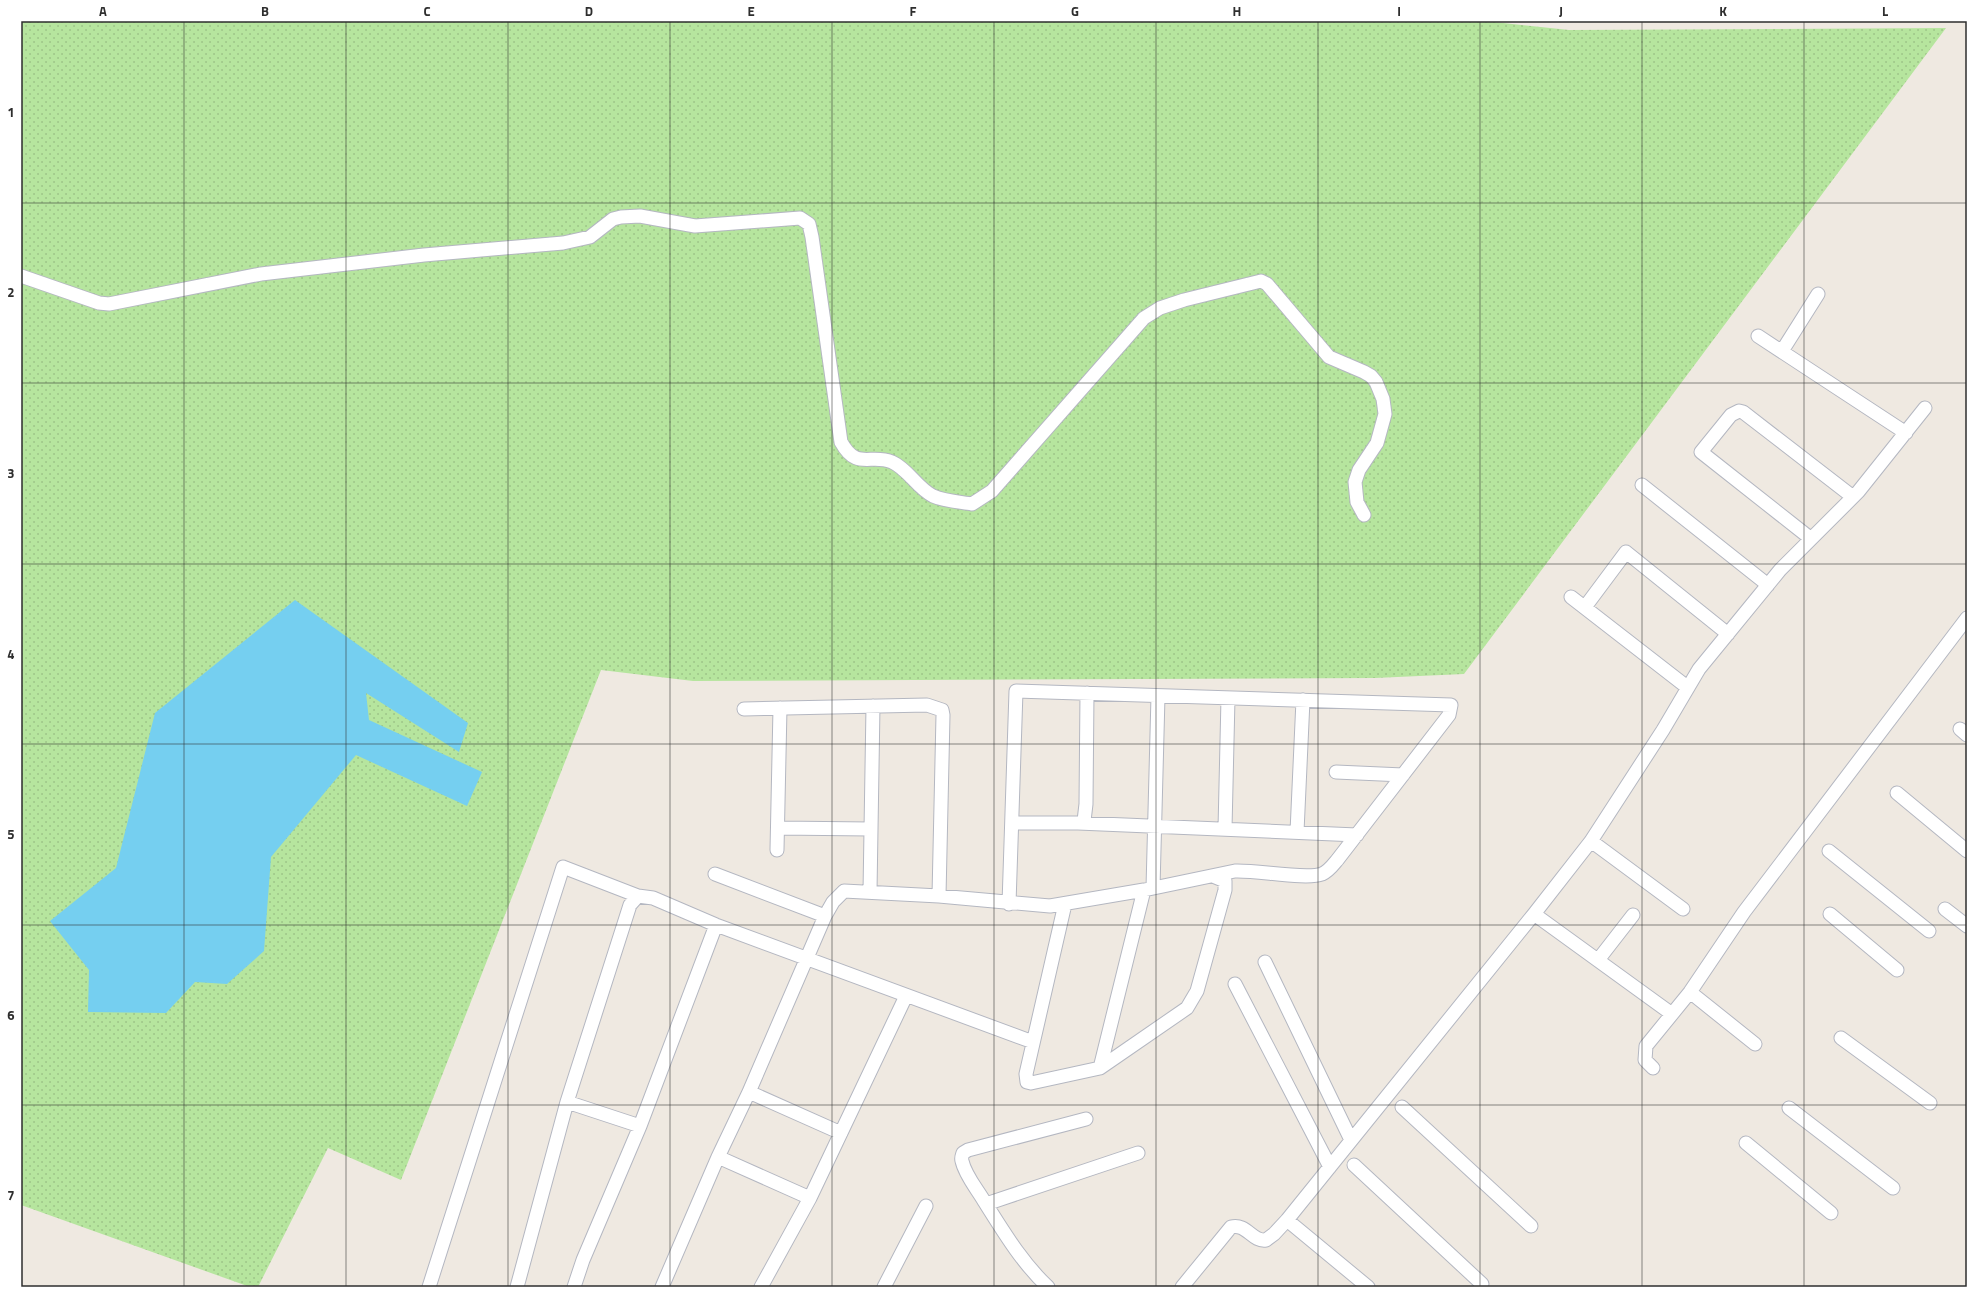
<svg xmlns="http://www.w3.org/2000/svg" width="1988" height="1308" viewBox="0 0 1988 1308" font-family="'Titillium Web',sans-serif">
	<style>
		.grass { fill: url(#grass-dots) }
		.water { fill: #75cff0 }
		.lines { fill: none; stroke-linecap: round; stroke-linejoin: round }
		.minor-casing { stroke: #b4b7c1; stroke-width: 15 }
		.minor { stroke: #fff; stroke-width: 13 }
		.grid { fill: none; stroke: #2e2e2e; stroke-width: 1; stroke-opacity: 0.55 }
		.neatline { fill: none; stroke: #2e2e2e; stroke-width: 1.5 }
		.grid-label { font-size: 13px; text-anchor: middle; font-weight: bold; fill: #2e2e2e }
	</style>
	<defs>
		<pattern id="grass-dots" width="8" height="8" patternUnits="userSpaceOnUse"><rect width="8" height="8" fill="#b6e59e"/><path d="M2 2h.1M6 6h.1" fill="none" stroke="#9dc588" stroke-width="1.8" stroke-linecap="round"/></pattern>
	</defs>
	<rect width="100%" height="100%" fill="#efe9e1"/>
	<path class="grass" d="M21 21H1485L1569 30 1946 28 1464 674 1375 678 693 681 601 670 401 1180 328 1148 258 1287H250L21 1205Z"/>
	<path class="water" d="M295 600 468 723 459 752 366 693 369 720 482 772 467 806 356 755 271 857 264 951 227 984 195 982 166 1013 88 1012 89 970 50 921 116 868 155 713Z"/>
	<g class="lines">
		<g class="minor-casing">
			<path id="minor" d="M21 276 99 303 109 304 261 274 424 255 563 243 590 237 613 219 621 217 640 216 695 226 800 218 809 224 812 237 841 442C857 471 870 453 892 462 908 469 917 488 933 496 944 501 960 502 972 504L992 491 1144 318 1160 308 1184 300 1261 281 1267 284 1329 357 1364 372 1371 376 1376 382 1383 399 1385 414 1377 443 1359 470 1355 482 1357 502 1364 515
				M1758 336 1906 433
				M1782 351 1818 294
				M1642 485 1768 585
				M1810 538 1701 452 1731 415 1739 411 1743 412 1853 497
				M1571 597 1687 687
				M1585 607 1626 552 1728 634
				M744 709 927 705 942 710 943 715 939 896
				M1960 729 1967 735
				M1336 772 1403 775
				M1897 793 1967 851
				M1012 823H1078L1084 821 1086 804 1087 693
				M1078 823 1357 835
				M778 828 870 829
				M1225 829 1228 698
				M1297 832 1303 700
				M1591 841 1683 909
				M777 850 780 708
				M1829 851 1929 931
				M715 874 825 916
				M1153 888 1158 696
				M870 892 873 706
				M1065 904 1026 1074 1027 1082 1031 1083 1100 1068 1187 1008 1197 991 1225 890V881L1213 876
				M1945 909 1967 926
				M1534 914 1672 1014
				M1830 914 1897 970
				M1598 960 1633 915
				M1265 962 1351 1140
				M1235 984 1330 1167
				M1690 992 1755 1044
				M1841 1038 1930 1103
				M1100 1068 1144 890
				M1653 1068 1645 1060 1646 1046 1690 992 1744 912 1967 618
				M749 1092 841 1133
				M567 1102 640 1126
				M1402 1107 1531 1226
				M1789 1108 1893 1188
				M1746 1143 1831 1213
				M718 1157 810 1198
				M1354 1165 1482 1284
				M986 1204 1138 1153
				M1287 1220 1368 1287
				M429 1287 563 867 638 896
				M517 1287 567 1102 630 905 638 896 653 898 716 925 1033 1042
				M574 1287 583 1260 640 1126 716 925
				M662 1287 718 1157 749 1092 825 916 833 902 844 891 939 896 1050 906 1144 890 1235 871C1257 870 1306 880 1322 874 1329 871 1333 865 1338 859L1449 715 1451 705 1016 691 1009 904
				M761 1287 810 1198 906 996
				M884 1287 926 1206
				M1048 1287C1022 1263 1003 1231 984 1201 977 1189 965 1175 962 1161 961 1158 962 1156 963 1153L968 1150 1086 1119
				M1182 1287 1231 1227C1247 1223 1252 1242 1266 1240L1274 1234 1287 1220 1534 914 1591 841 1663 730 1699 669 1780 570 1858 492 1925 408"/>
		</g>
		<use href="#minor" class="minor"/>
	</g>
	<path class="grid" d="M184 21V1287M346 21V1287M508 21V1287M670 21V1287M832 21V1287M994 21V1287M1156 21V1287M1318 21V1287M1480 21V1287M1642 21V1287M1804 21V1287M21 203H1967M21 383H1967M21 564H1967M21 744H1967M21 925H1967M21 1105H1967"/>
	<rect width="1988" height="1308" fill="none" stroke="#ffffff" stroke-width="44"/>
	<rect x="22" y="22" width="1944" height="1264" class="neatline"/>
	<g class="grid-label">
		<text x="103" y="16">A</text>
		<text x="265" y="16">B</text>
		<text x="427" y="16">C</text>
		<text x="589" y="16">D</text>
		<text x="751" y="16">E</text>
		<text x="913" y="16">F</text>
		<text x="1075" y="16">G</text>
		<text x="1237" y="16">H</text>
		<text x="1399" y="16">I</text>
		<text x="1561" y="16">J</text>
		<text x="1723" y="16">K</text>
		<text x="1885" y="16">L</text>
		<text x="11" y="117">1</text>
		<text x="11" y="297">2</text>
		<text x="11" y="478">3</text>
		<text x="11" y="659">4</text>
		<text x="11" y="839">5</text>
		<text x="11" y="1020">6</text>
		<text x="11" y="1200">7</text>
	</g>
</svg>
